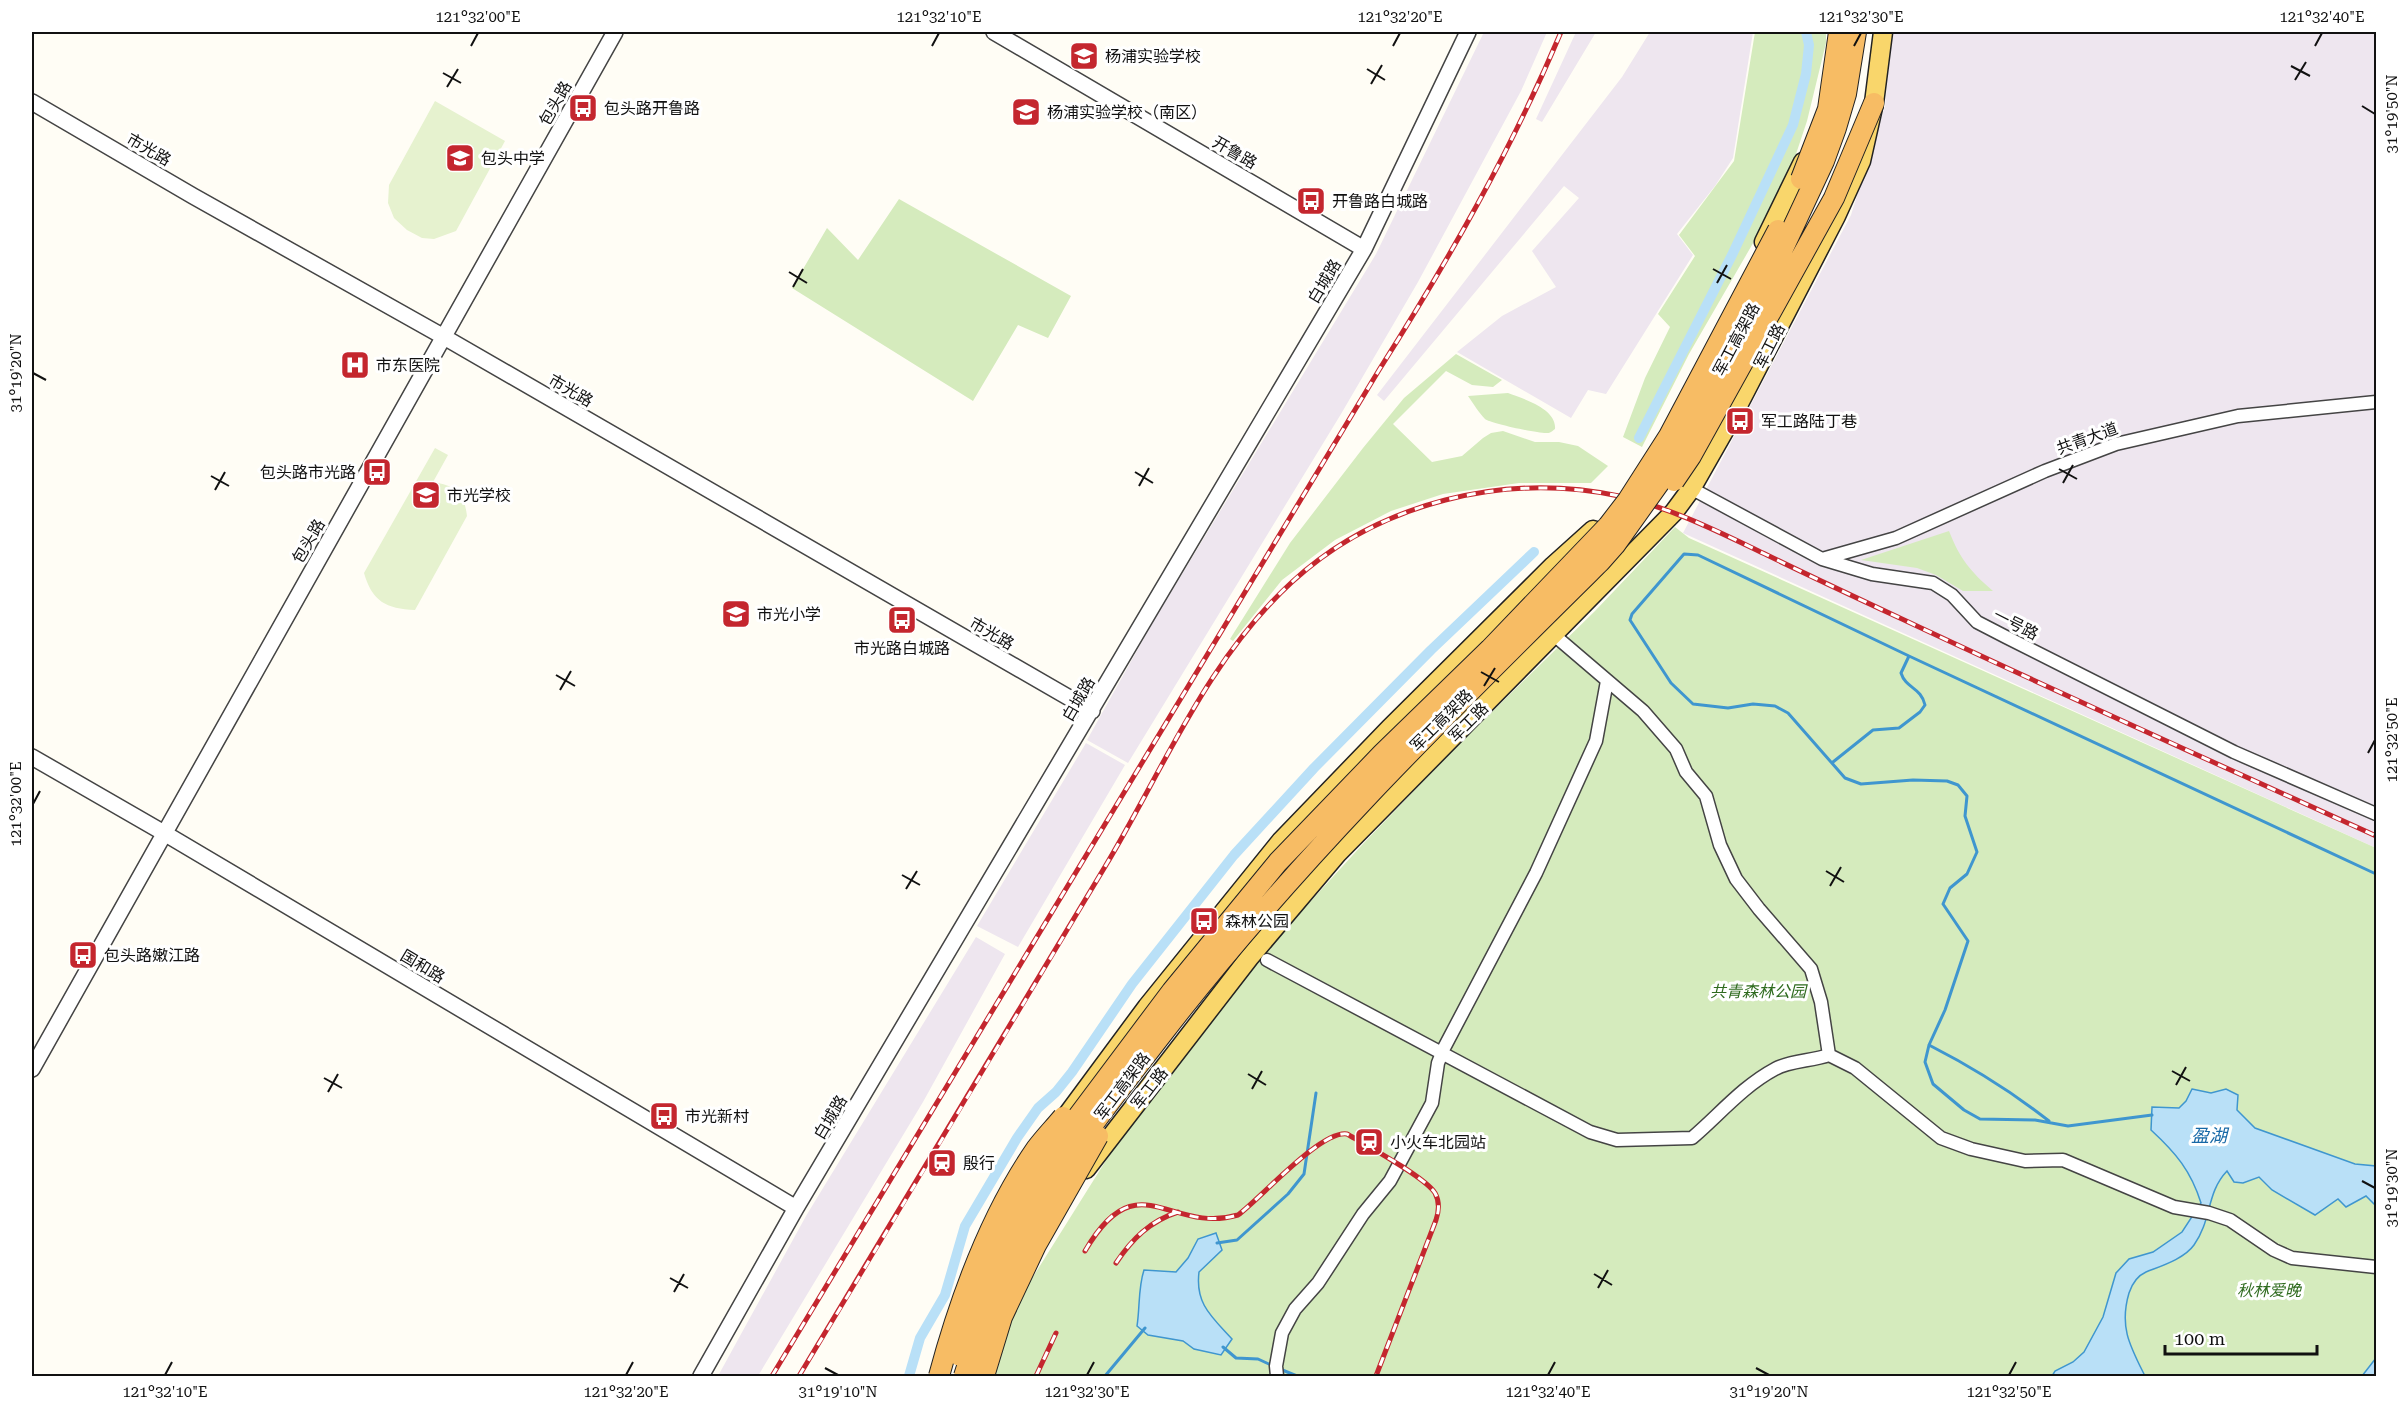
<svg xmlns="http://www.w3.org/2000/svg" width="2408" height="1408" viewBox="0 0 2408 1408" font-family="'Roboto Serif','Noto Sans SC',serif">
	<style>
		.industrial { fill: #eee6ef }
		.green { fill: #d5ebbd }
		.pitch { fill: #e6f2cf }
		.water { fill: #b9e0f7; stroke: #3f96cf; stroke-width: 1.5 }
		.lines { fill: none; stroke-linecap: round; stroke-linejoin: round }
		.stream { stroke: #3f96cf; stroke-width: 3 }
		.canal { stroke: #b9e0f7; stroke-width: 10 }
		.minor-casing { stroke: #444; stroke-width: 15 }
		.tertiary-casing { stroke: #444; stroke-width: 18 }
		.primary-casing { stroke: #222; stroke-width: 21 }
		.minor { stroke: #fff; stroke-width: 12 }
		.tertiary { stroke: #fff; stroke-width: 15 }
		.primary { stroke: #f9d66b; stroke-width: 18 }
		.rail-casing { stroke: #c4262e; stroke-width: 5 }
		.rail { stroke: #fff; stroke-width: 3; stroke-dasharray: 9; stroke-linecap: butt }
		.trunk-bridge-casing { stroke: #222; stroke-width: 22; stroke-linecap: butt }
		.trunk-bridge { stroke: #f7bc64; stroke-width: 20 }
		.ticks { fill: none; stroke: #111; stroke-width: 2 }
		.labels { text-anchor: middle; stroke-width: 6; stroke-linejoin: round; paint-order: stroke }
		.poi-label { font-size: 16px; fill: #111; stroke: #fff; text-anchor: start }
		.street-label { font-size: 16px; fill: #111; stroke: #fff }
		.park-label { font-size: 16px; font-style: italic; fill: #2f6b1f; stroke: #fff }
		.water-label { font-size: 18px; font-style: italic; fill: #1768a6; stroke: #fff }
		.neatline { fill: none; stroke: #111; stroke-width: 2 }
		.ticks-label { font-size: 15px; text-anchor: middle; fill: #111 }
	</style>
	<rect width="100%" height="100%" fill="#fffdf5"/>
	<path class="industrial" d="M1484 32H1547L1521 91 1418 282 1341 414 1128 763 1087 740 1153 622 1376 254Z
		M1576 32H1596L1542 122 1536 119Z
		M1650 32H1753L1733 158 1715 186 1677 234 1693 255 1606 394 1588 390 1571 418 1457 352 1502 316 1556 287 1532 251 1579 198 1564 186 1384 401 1377 395 1622 77Z
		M1892 32H2376V848L1683 533 1851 215 1885 106Z
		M1086 743 1125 765 1018 947 977 926Z
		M976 937 1005 954 923 1102 758 1376H718L806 1216Z"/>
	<path class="green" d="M1755 32H1826V43L1807 121 1795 157 1756 238 1689 354 1642 447 1623 437 1645 378 1670 327 1658 314 1695 256 1679 235 1734 161Z
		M899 199 1071 296 1048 338 1018 325 973 401 792 288 827 228 858 260Z
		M1456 354 1502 380 1493 387 1472 385 1446 371 1393 424 1432 462 1462 456 1483 438 1491 433 1503 431 1535 442H1559L1578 446 1608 466 1591 483H1519L1443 494 1391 511 1335 540 1282 580 1233 641 1230 639 1290 543 1363 448 1404 398Z
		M1508 393C1524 399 1557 409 1555 429 1552 431 1551 433 1547 433 1540 434 1489 423 1485 419 1479 413 1473 403 1468 396Z
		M1675 527 1689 538 2376 848V1376H990L1006 1320 1115 1146 1266 950 1362 845 1454 749 1595 611Z
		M1949 531C1960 559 1970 571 1993 591H1963L1936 575 1917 568 1861 560Z"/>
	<path class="pitch" d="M435 101 505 141 456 231 434 239 422 238 407 230 394 218 388 203 389 185Z
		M435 448 448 455 433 482C456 486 464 492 467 516L415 610C386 609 372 601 364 573Z"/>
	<path class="water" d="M2192 1089 2211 1093 2226 1089 2238 1095 2237 1110 2255 1128 2355 1164 2376 1166V1206L2366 1196 2346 1207 2338 1199 2315 1215 2272 1190 2259 1177 2243 1183 2234 1182 2227 1171C2206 1193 2212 1220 2194 1245 2184 1259 2161 1266 2146 1272 2137 1276 2132 1284 2129 1293 2119 1327 2130 1346 2145 1376H2052L2055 1371 2073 1362 2084 1352 2103 1317 2116 1273 2129 1259 2153 1252 2182 1232 2201 1203C2191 1171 2176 1153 2151 1130L2152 1107 2179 1108 2186 1101Z
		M1216 1233 1222 1250 1199 1272C1195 1304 1212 1317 1232 1339L1221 1355 1194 1349 1183 1341 1148 1335 1137 1326C1140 1307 1138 1288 1144 1270L1176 1272 1188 1258 1198 1239Z
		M2376 1358V1376H2362Z"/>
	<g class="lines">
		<path class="stream" d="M1909 656 2376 874
			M1833 762 1873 730 1899 728 1920 712 1925 705C1921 687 1906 689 1901 673L1909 656 1698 555 1684 554 1632 614 1630 620 1671 683 1693 704 1728 708 1753 704 1775 706 1788 713 1845 778 1861 784 1913 780 1947 781 1958 785 1967 796 1965 816 1977 852 1967 874 1950 888 1943 904 1968 941 1945 1010 1929 1045 1925 1062 1933 1084 1964 1110 1980 1119 2035 1120 2068 1126 2152 1115
			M1929 1045C1972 1067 2011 1091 2049 1121
			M1217 1243 1237 1240 1288 1194 1304 1174 1316 1093
			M1223 1347 1236 1358 1258 1359 1271 1365
			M1280 1369 1297 1376
			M1105 1376 1145 1328"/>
		<path class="canal" d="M1639 438 1732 255 1793 125 1806 74 1809 45 1806 32
			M909 1376 920 1338 945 1295 965 1226 1017 1138 1038 1108 1056 1092 1072 1072 1132 984 1234 855 1314 768 1431 650 1534 552"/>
		<g class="minor-casing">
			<path id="minor" d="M1685 485 1822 559 1872 574 1933 583 1952 595 1977 622 2006 637 2234 752 2376 814
				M1822 559 1896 538 2045 471 2116 444 2238 416 2376 402
				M1554 635 1643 711 1676 749 1686 772 1706 796 1720 845 1736 879 1759 909 1811 969 1821 1002 1829 1055
				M1267 960 1590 1132 1617 1140 1692 1138C1719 1115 1743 1086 1775 1069 1789 1061 1812 1061 1829 1055L1855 1068 1941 1138 1971 1149 2025 1161 2063 1160 2174 1207 2209 1213 2230 1220 2274 1250 2292 1258 2376 1267
				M1277 1376 1276 1366 1282 1333 1295 1309 1318 1283 1363 1214 1390 1181 1432 1103 1438 1063 1444 1048 1536 873 1596 741 1607 681"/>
		</g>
		<g class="tertiary-casing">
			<path id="tertiary" d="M994 32 1364 249
				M32 102 193 196 444 337 1092 711
				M32 757 164 833 796 1208
				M32 1069 615 32
				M701 1376 796 1208 1364 249 1468 32"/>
		</g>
		<g class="primary-casing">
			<path id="primary" d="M1764 242 1803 162
				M1056 1130 1147 1007 1281 841 1390 728 1553 566 1593 530
				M1086 1169 1249 958 1337 854 1674 512 1691 489 1732 417 1836 216 1861 161 1874 103 1883 32"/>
		</g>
		<use href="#minor" class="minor"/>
		<use href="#tertiary" class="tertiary"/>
		<use href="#primary" class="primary"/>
		<g class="rail-casing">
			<path id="rail" d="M1085 1251C1138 1160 1169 1235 1238 1215 1261 1198 1321 1130 1347 1134 1366 1145 1425 1177 1435 1193 1440 1202 1439 1211 1436 1220L1376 1376
				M1116 1263C1132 1239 1150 1221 1178 1212
				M772 1376 1379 370C1448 261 1511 151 1561 32
				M799 1376C902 1207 1004 1036 1106 865 1164 768 1207 660 1292 582 1379 502 1505 472 1619 496 1672 508 1719 532 1767 555 1812 577 1857 598 1902 619 2059 693 2218 764 2376 836
				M1036 1376 1056 1333"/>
		</g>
		<use href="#rail" class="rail"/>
		<g class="trunk-bridge-casing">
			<path id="trunk-bridge" d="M1801 179 1828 109 1839 32
				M1674 481 1691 456 1834 198 1874 103
				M958 1355 993 1257 1018 1206 1049 1155 1172 991 1278 862 1382 754 1490 649 1608 526 1628 500 1669 436 1778 230
				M939 1376C960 1298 989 1217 1036 1149 1044 1138 1054 1128 1063 1117
				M964 1376C980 1325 1000 1274 1026 1227 1063 1160 1112 1099 1159 1038 1291 866 1445 715 1600 562L1615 545 1662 479 1774 268 1824 161 1836 128 1846 94 1856 32
				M984 1376 1002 1317 1036 1245 1098 1136"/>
		</g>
		<use href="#trunk-bridge" class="trunk-bridge"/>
	</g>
	<path class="ticks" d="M471 46 478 33M932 46 939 33M1393 46 1400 33M1854 46 1861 33M2315 46 2322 33M2291 66 2310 76M1367 69 1385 80M443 73 461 83M2295 80 2306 62M1371 84 1382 65M447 87 458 69M2362 106 2375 114M1713 269 1731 279M789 272 807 283M1717 283 1727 265M793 287 803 269M33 373 46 380M2059 469 2077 479M1135 472 1153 483M211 476 229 486M2063 483 2073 465M1139 486 1149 468M215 490 225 472M1481 672 1499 682M556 675 575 686M1484 686 1495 668M560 690 571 671M2368 753 2375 740M33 804 40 791M1826 871 1844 882M902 875 920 885M1830 886 1841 867M906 889 917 871M2172 1071 2190 1081M1248 1074 1266 1085M324 1078 342 1088M2176 1085 2186 1067M1252 1089 1262 1071M328 1092 338 1074M2362 1181 2375 1188M1594 1274 1612 1285M670 1278 688 1288M1598 1288 1608 1270M674 1292 684 1274M825 1368 838 1375M1756 1368 1769 1375M165 1375 172 1362M626 1375 633 1362M1087 1375 1094 1362M1548 1375 1555 1362M2009 1375 2016 1362"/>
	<defs>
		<g id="school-square" transform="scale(1.5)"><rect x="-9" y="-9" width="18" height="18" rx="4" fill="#c4262e" stroke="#fff"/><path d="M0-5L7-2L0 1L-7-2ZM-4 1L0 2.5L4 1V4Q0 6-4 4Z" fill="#fff"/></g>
		<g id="bus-square" transform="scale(1.5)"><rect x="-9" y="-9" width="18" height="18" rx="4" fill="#c4262e" stroke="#fff"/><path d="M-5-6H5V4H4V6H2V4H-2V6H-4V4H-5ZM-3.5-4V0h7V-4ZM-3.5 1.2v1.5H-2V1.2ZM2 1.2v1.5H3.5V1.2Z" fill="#fff"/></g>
		<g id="hospital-square" transform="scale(1.5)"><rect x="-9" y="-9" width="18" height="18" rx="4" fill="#c4262e" stroke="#fff"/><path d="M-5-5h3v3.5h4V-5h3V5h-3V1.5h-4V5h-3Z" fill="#fff"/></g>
		<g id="station-square" transform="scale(1.5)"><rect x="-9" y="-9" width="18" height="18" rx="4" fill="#c4262e" stroke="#fff"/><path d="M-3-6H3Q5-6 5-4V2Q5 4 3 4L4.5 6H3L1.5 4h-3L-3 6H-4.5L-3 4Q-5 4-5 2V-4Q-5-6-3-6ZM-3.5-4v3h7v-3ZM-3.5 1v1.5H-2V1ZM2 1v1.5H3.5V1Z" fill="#fff"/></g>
	</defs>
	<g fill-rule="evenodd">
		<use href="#school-square" x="1084" y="56"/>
		<use href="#bus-square" x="583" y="108"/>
		<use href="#school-square" x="1026" y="112"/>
		<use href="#school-square" x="460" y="158"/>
		<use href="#bus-square" x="1311" y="201"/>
		<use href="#hospital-square" x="355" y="365"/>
		<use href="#bus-square" x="1740" y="421"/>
		<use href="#bus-square" x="377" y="472"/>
		<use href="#school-square" x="426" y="495"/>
		<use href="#school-square" x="736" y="614"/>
		<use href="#bus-square" x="902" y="620"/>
		<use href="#bus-square" x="1204" y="921"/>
		<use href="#bus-square" x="83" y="955"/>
		<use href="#bus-square" x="664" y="1116"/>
		<use href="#station-square" x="1369" y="1142"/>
		<use href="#station-square" x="942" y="1163"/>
	</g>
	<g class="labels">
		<g class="poi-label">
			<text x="1105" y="62">杨浦实验学校</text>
			<text x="604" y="114">包头路开鲁路</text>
			<text x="1047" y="118">杨浦实验学校（南区）</text>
			<text x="481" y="164">包头中学</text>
			<text x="1332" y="207">开鲁路白城路</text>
			<text x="376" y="371">市东医院</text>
			<text x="1761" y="427">军工路陆丁巷</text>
			<text x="356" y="478" text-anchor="end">包头路市光路</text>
			<text x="447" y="501">市光学校</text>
			<text x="757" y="620">市光小学</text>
			<text x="902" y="654" text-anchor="middle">市光路白城路</text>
			<text x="1225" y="927">森林公园</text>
			<text x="104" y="961">包头路嫩江路</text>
			<text x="685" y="1122">市光新村</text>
			<text x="1390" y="1148">小火车北园站</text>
			<text x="963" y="1169">殷行</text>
		</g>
		<g class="street-label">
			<text transform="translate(555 103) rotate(-61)" y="6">包头路</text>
			<text transform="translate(149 149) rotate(30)" y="6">市光路</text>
			<text transform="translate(1235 152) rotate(30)" y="6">开鲁路</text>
			<text transform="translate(1324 281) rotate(-59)" y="6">白城路</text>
			<text transform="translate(1736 339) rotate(-62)" y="6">军工高架路</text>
			<text transform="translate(1769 346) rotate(-63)" y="6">军工路</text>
			<text transform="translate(571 390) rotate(30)" y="6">市光路</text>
			<text transform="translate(2087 438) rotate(-20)" y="6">共青大道</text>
			<text transform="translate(308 541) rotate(-60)" y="6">包头路</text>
			<text transform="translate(2016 624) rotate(27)" y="6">一号路</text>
			<text transform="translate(992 633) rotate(30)" y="6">市光路</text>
			<text transform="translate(1078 699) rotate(-60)" y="6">白城路</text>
			<text transform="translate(1441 720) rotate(-45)" y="6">军工高架路</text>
			<text transform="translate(1468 722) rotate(-45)" y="6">军工路</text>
			<text transform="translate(423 966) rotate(31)" y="6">国和路</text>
			<text transform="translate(1122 1086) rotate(-53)" y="6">军工高架路</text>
			<text transform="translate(1149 1088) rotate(-52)" y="6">军工路</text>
			<text transform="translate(830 1117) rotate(-59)" y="6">白城路</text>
		</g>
		<g class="park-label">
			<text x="1758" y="997">共青森林公园</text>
			<text x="2269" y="1296">秋林爱晚</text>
		</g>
		<g class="water-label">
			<text x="2209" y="1142">盈湖</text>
		</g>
	</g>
	<rect width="2408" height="1408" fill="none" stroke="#ffffff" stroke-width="66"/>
	<path d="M2165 1345v9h152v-9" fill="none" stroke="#111111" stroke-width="3"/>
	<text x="2174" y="1345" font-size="18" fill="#111111" stroke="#ffffff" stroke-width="4.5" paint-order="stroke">100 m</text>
	<rect x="33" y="33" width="2342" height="1342" class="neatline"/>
	<g class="ticks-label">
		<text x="478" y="22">121°32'00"E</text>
		<text x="939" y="22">121°32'10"E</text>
		<text x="1400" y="22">121°32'20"E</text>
		<text x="1861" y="22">121°32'30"E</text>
		<text x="2322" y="22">121°32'40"E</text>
		<text transform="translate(2392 114) rotate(-90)" y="5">31°19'50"N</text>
		<text transform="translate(16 373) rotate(-90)" y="5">31°19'20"N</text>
		<text transform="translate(2392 740) rotate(-90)" y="5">121°32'50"E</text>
		<text transform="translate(16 804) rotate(-90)" y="5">121°32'00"E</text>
		<text transform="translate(2392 1188) rotate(-90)" y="5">31°19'30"N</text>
		<text x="165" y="1397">121°32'10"E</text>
		<text x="626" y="1397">121°32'20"E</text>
		<text x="838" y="1397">31°19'10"N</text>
		<text x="1087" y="1397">121°32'30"E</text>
		<text x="1548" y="1397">121°32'40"E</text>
		<text x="1769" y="1397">31°19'20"N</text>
		<text x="2009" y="1397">121°32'50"E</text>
	</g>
</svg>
